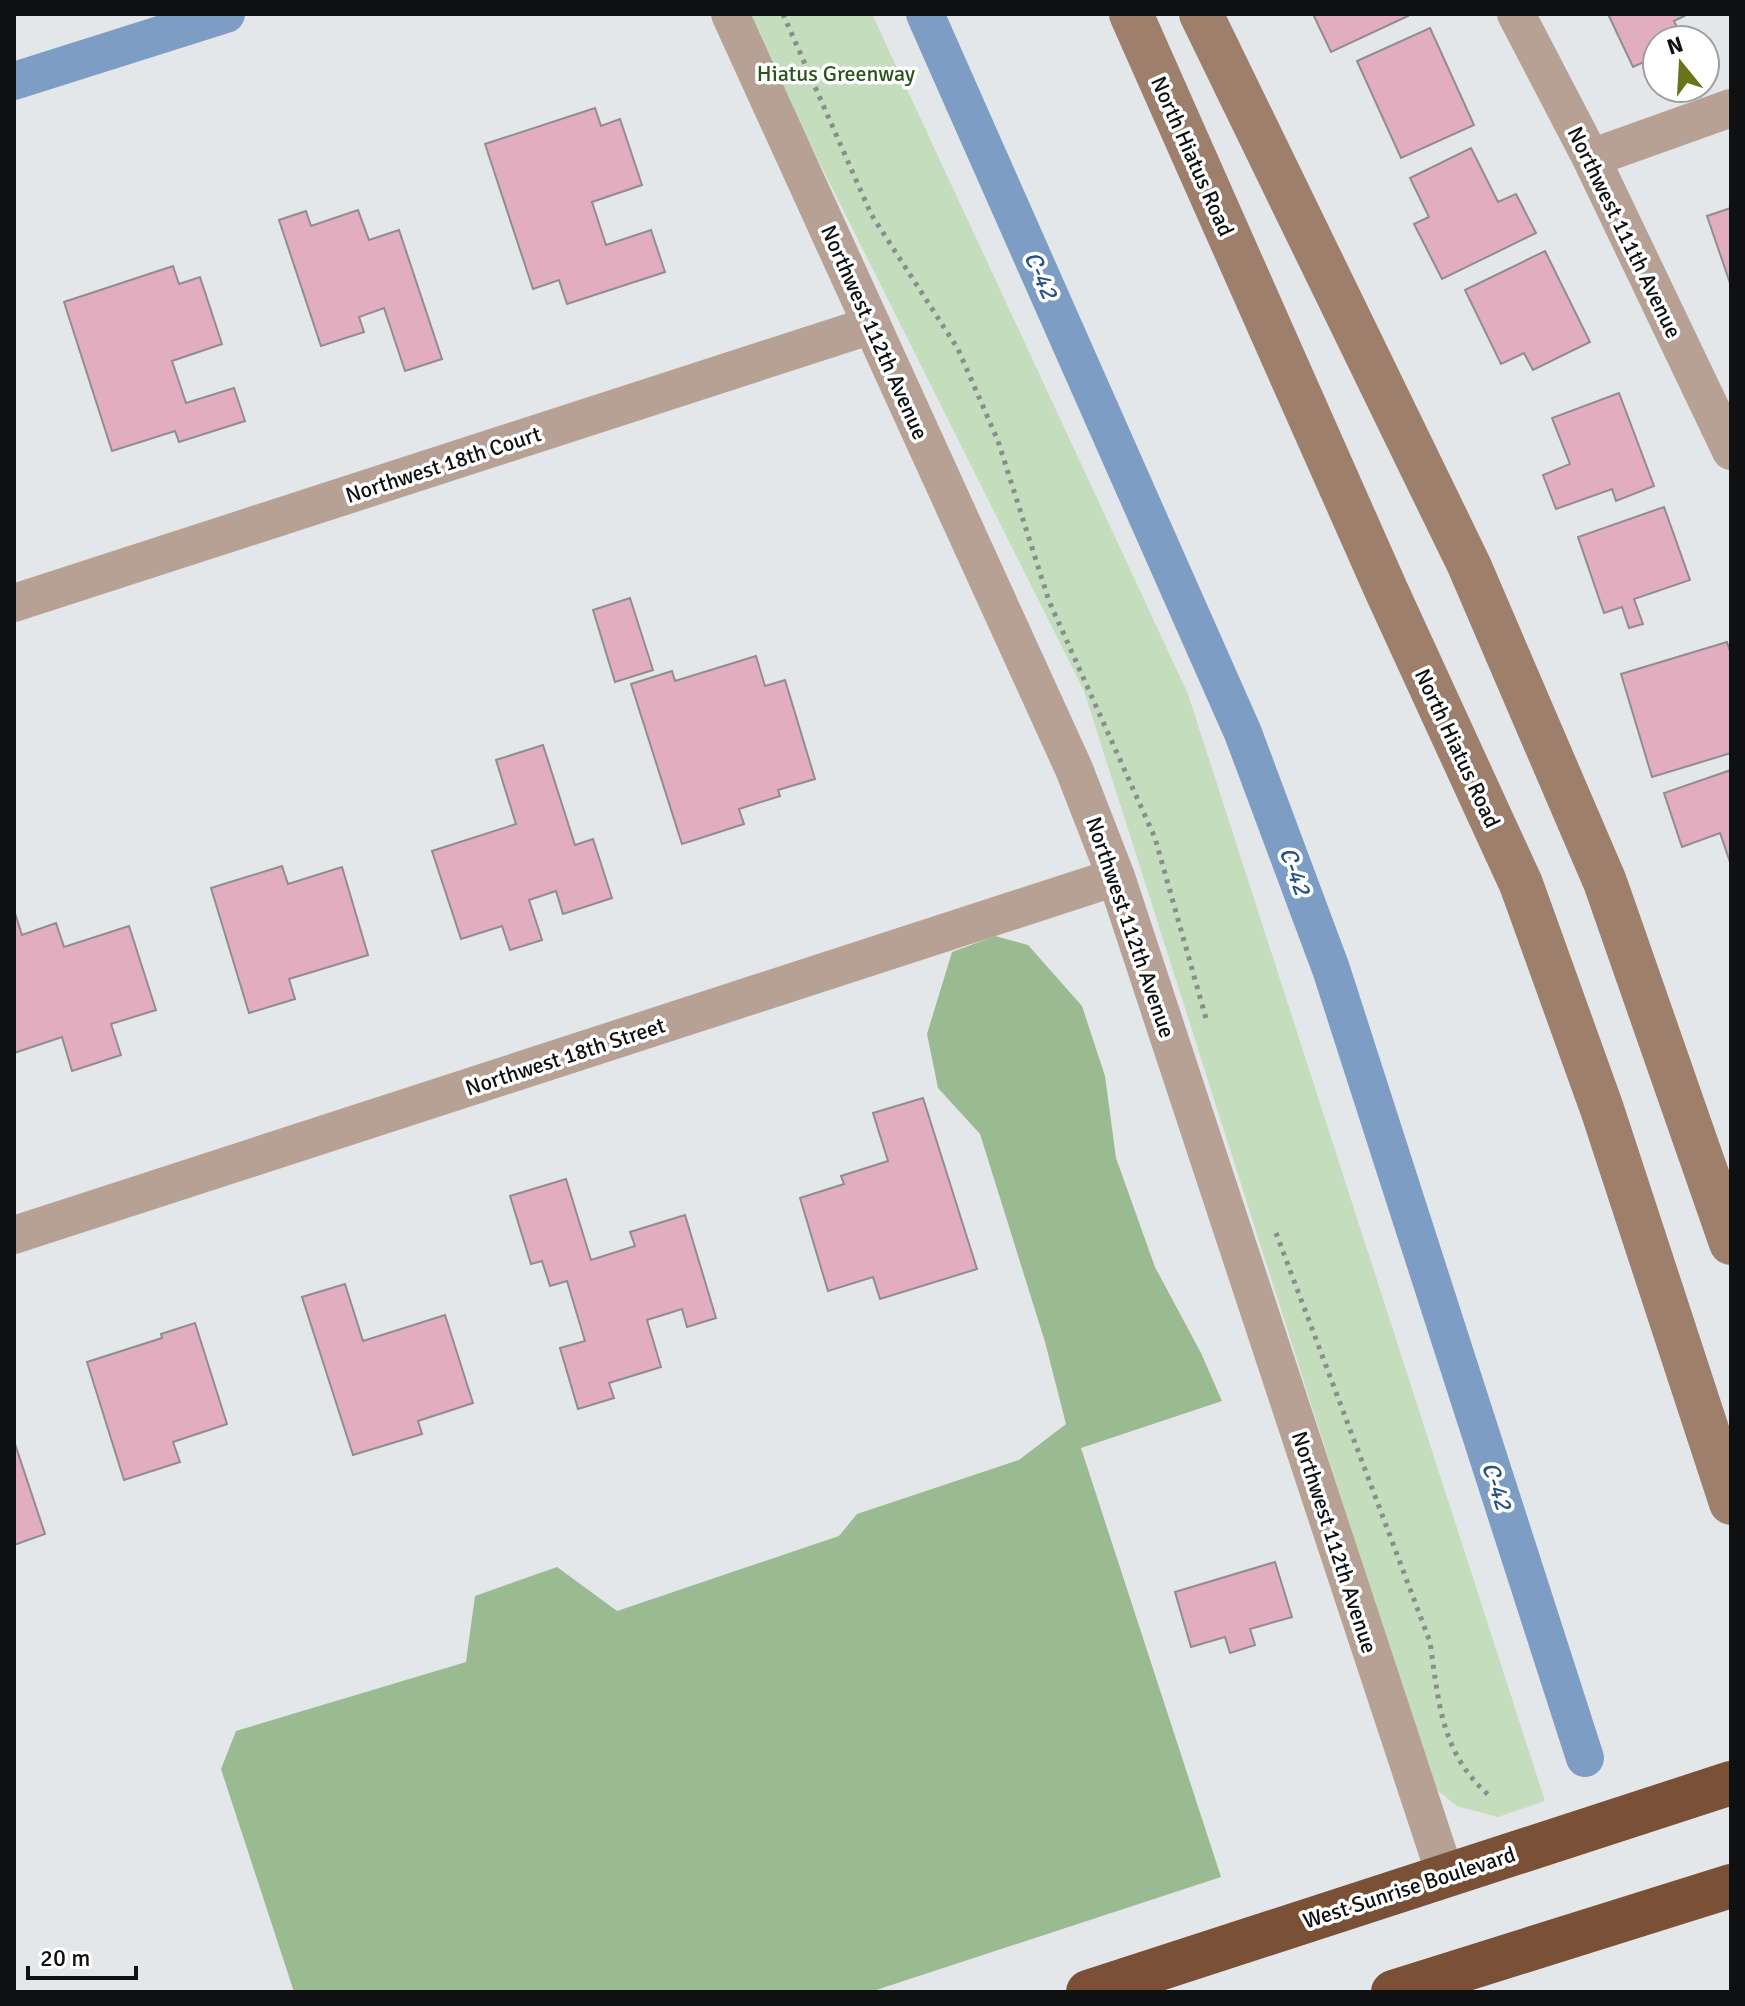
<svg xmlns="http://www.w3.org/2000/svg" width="1745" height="2006" viewBox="0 0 1745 2006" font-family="Signika,sans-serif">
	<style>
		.green { fill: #c4ddbd }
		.forest { fill: #9aba91 }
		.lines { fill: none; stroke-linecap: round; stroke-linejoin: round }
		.canal { stroke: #7e9dc4; stroke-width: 38 }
		.building { fill: #e3adc0; stroke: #918c8e; stroke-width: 2 }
		.path { stroke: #8a8c8e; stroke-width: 5; stroke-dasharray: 4 6; stroke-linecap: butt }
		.street { stroke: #b6a194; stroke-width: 38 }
		.secondary { stroke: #9d7f6c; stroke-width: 44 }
		.highway { stroke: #7a5136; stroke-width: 44 }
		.labels { text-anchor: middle; stroke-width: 7; stroke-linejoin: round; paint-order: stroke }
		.park-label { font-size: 22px; fill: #2a551d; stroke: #fff }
		.street-label { font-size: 22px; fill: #0f1011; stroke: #fff }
		.water-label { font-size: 24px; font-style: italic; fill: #285387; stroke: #fff }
	</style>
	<rect width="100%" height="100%" fill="#e4e7ea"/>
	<path class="green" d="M745 14H872L1188 694 1545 1801 1498 1817 1457 1806 1433 1787 1084 691Z"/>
	<path class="forest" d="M995 936 1028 945 1082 1006 1105 1076 1116 1158 1155 1267 1201 1353 1222 1401 1081 1448 1221 1877 870 1992H294L221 1769 236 1731 466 1662 475 1596 557 1567 617 1611 839 1536 857 1514 1019 1460 1066 1424 1045 1342 980 1134 938 1088 927 1034 952 952Z"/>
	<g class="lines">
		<path class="canal" d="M925 14 1243 733 1331 969 1585 1758
			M14 81 226 14"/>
	</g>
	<path class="building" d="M1313 14H1407L1408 16 1331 52Z
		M1608 14H1688L1674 21 1683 40H1657V56L1633 67Z
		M1430 28 1474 125 1401 158 1357 61Z
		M595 108 601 126 620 119 642 185 592 202 606 245 651 230 665 272 567 304 559 280 533 289 485 144Z
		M1471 148 1498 202 1516 194 1536 233 1442 279 1414 224 1429 217 1410 178Z
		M1731 208V283H1730L1707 216Z
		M358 210 369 240 399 230 442 359 405 371 384 308 359 317 364 332 321 346 279 220 306 211 311 226Z
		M1545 251 1590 342 1533 370 1524 353 1501 364 1465 290Z
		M173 266 179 284 200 277 222 344 172 361 186 403 234 388 245 421 179 442 175 431 112 451 64 302Z
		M1619 393 1654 486 1616 501 1612 489 1556 509 1543 475 1570 464 1552 418Z
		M1664 507 1690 580 1634 599 1643 624 1629 628 1622 607 1604 613 1578 537Z
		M630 598 653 670 615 682 593 610Z
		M1727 642 1731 654V753L1652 777 1621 674Z
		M756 656 765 686 785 680 815 779 778 790 780 796 739 809 744 824 682 844 631 684 672 671 675 681Z
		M543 745 575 845 593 839 612 898 563 914 556 891 529 900 542 940 510 950 502 926 461 939 432 851 516 824 496 760Z
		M1731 770V865L1720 833 1682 847 1664 793Z
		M282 866 288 884 342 867 368 955 289 979 295 999 249 1013 211 888Z
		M14 910 22 935 56 923 64 947 129 926 156 1010 111 1024 121 1055 72 1071 62 1037 14 1053Z
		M923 1098 977 1269 880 1299 873 1277 828 1291 800 1198 844 1184 841 1176 888 1161 873 1113Z
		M566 1179 591 1260 635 1246 630 1232 685 1215 716 1318 687 1327 682 1309 647 1320 661 1367 609 1383 614 1398 578 1409 560 1348 585 1341 567 1281 550 1286 542 1261 531 1264 510 1196Z
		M345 1284 363 1341 445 1315 473 1403 418 1421 422 1434 353 1455 302 1297Z
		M195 1323 227 1424 173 1442 180 1462 124 1480 87 1362 162 1338 161 1334Z
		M14 1441 45 1534 14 1545Z
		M1275 1562 1292 1617 1250 1629 1255 1645 1230 1653 1225 1637 1191 1647 1175 1592Z"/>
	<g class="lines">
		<path class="path" d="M783 14 871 214 958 349 998 441 1049 601 1155 838 1207 1022
			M1276 1233 1430 1642C1439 1704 1441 1755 1492 1798"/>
		<path class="street" d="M730 14 1074 769 1116 877 1445 1874
			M1516 14 1591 158 1731 451
			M1591 158 1731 108
			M14 603 872 325
			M14 1235 1116 877"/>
		<path class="secondary" d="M1131 14 1387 592 1521 884 1602 1109 1731 1503
			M1201 14 1469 565 1605 882 1731 1243"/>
		<path class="highway" d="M1088 1992 1731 1783
			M1393 1992 1731 1886"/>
	</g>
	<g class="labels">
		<g class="park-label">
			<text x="836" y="81">Hiatus Greenway</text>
		</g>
		<g class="street-label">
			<text transform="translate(1193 156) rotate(66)" y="8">North Hiatus Road</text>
			<text transform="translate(1625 232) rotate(64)" y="8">Northwest 111th Avenue</text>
			<text transform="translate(875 332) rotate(66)" y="8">Northwest 112th Avenue</text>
			<text transform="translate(443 464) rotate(-18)" y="8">Northwest 18th Court</text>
			<text transform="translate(1458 748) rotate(65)" y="8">North Hiatus Road</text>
			<text transform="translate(1131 927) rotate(71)" y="8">Northwest 112th Avenue</text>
			<text transform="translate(565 1056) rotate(-18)" y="8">Northwest 18th Street</text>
			<text transform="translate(1335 1542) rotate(72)" y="8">Northwest 112th Avenue</text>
			<text transform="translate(1409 1887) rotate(-18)" y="8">West Sunrise Boulevard</text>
		</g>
		<g class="water-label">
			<text transform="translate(1041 275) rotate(66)" y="8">C-42</text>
			<text transform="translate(1295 871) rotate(70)" y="8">C-42</text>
			<text transform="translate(1497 1486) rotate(72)" y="8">C-42</text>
		</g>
	</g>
	<rect width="1745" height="2006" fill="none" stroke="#0f1011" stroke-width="32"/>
	<g transform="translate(1681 64) rotate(342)"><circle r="38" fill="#ffffff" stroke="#9f9fa0" stroke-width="2"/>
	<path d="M0-6L14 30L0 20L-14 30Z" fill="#69731c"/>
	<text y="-12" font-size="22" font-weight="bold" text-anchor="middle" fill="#0f1011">N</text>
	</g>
	<path d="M28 1966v12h108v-12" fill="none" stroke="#0f1011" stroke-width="4"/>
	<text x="40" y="1966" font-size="24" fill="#0f1011" stroke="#ffffff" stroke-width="6" paint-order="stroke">20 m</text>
</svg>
